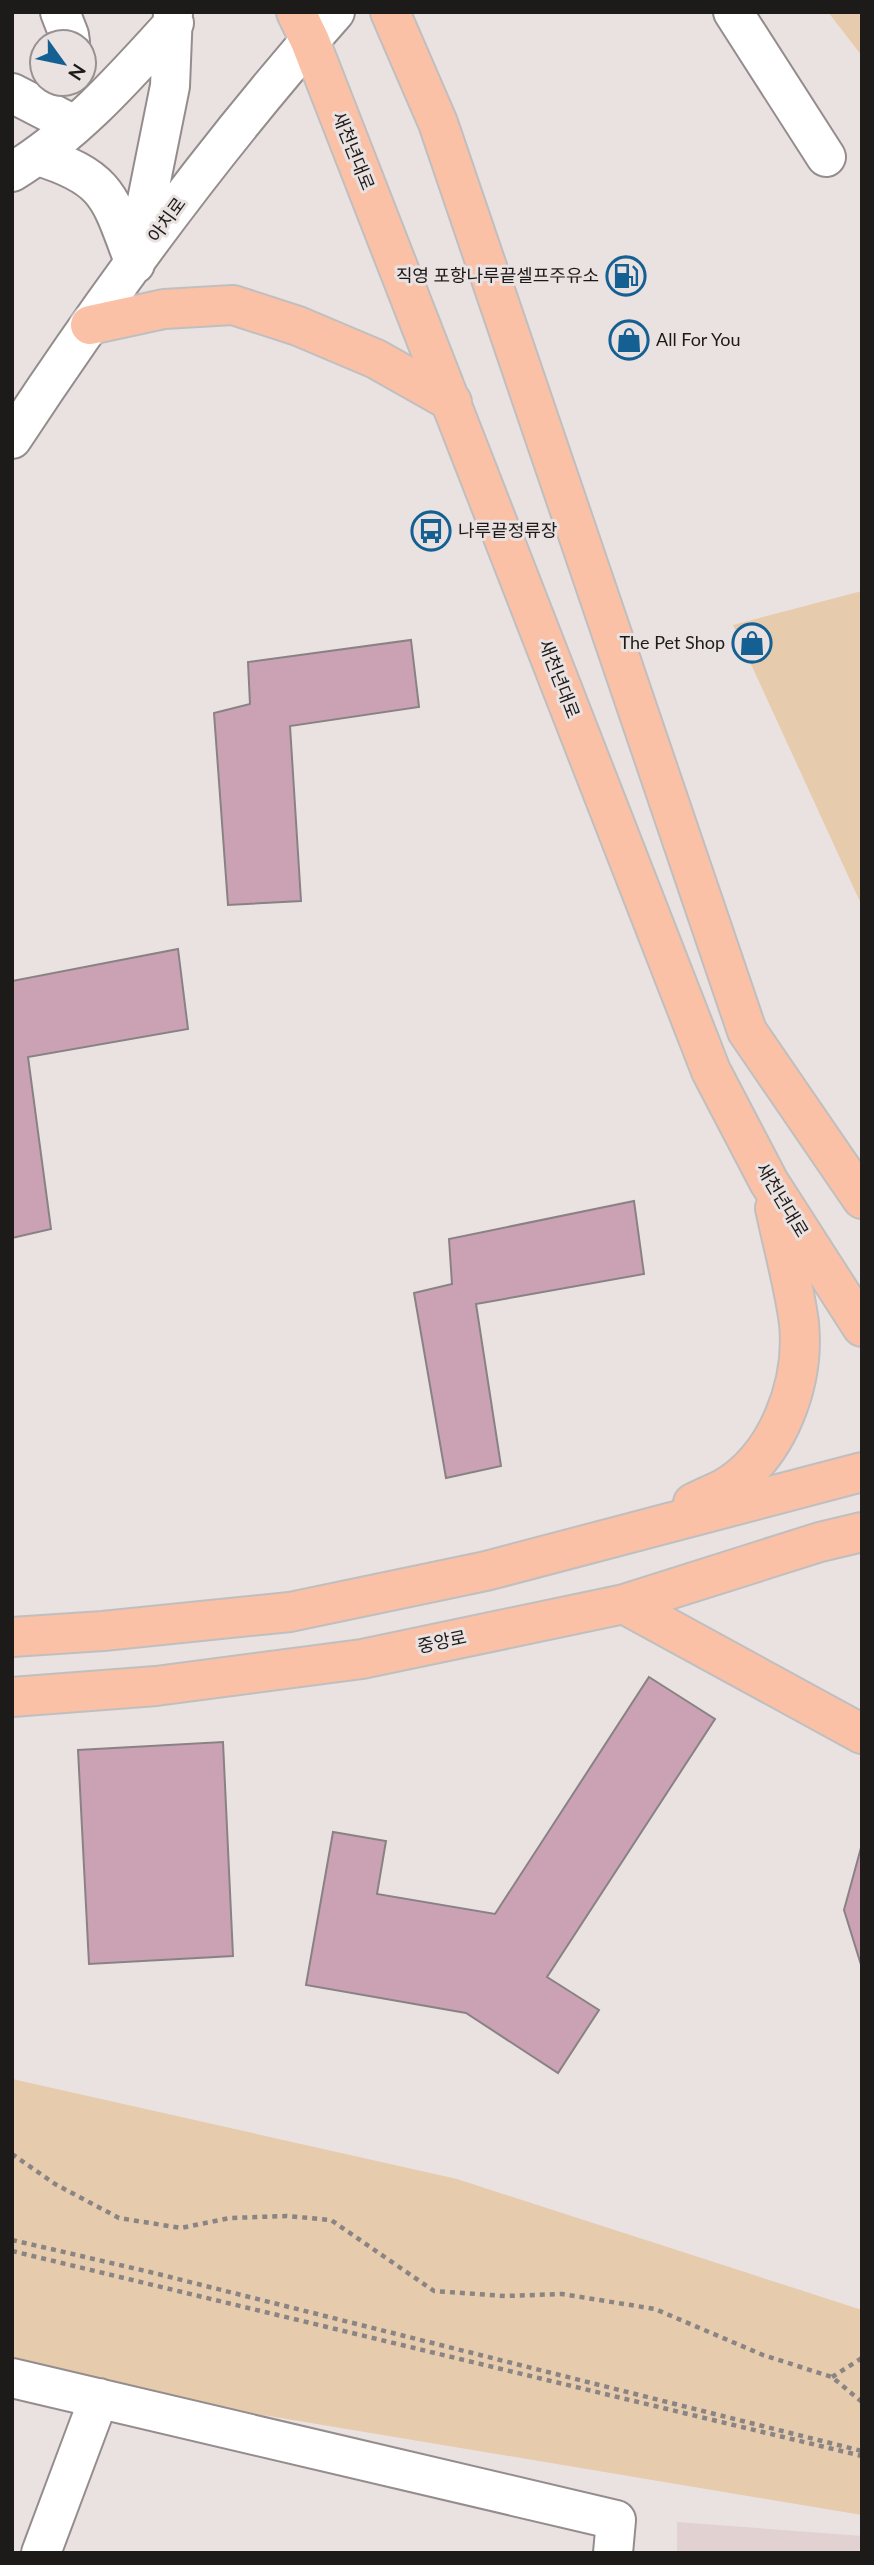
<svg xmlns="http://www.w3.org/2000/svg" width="874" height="2565" viewBox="0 0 874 2565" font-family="Lato,'Noto Sans KR',sans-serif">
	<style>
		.built { fill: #e2d1d1 }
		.green { fill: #e6cbac }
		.building { fill: #cba2b3; stroke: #898285; stroke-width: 2 }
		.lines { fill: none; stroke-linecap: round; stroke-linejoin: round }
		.minor-casing { stroke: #958d8d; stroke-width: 42 }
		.major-casing { stroke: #c0bfbf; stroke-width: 42 }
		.path { stroke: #8b8484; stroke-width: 4.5; stroke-dasharray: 5 5; stroke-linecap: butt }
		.minor { stroke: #fff; stroke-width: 38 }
		.major { stroke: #fbc1a7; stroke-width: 38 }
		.labels { text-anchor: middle; stroke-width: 6; stroke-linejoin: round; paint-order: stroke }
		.street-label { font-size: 18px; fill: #1d1a1a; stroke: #eae1e1 }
		.poi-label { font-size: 18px; fill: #1d1a1a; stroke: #eae1e1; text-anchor: end }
	</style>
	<rect width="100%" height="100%" fill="#eae1e1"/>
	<path class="built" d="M677 2522 862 2536V2553H677Z"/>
	<path class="green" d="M828 12H862V56Z
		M862 591V906L733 625Z
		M12 2079 457 2179 862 2310V2515L12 2373Z"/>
	<path class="building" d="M411 640 419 707 290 726 301 901 228 905 214 713 250 704 248 662Z
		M178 949 188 1029 28 1057 51 1229 12 1238V981Z
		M634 1201 644 1274 476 1304 501 1466 446 1478 414 1293 452 1284 449 1239Z
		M649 1677 715 1719 547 1977 599 2010 558 2073 466 2013 306 1985 333 1832 386 1841 377 1894 495 1914Z
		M223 1742 233 1956 89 1964 78 1750Z
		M862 1844V1968L844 1910Z"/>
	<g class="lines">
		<g class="minor-casing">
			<path id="minor" d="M60 12 69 35 70 42
				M733 12 826 157
				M12 93 74 125
				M38 156C110 178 110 199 135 264
				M12 172C75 134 125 77 174 23
				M136 255 170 86 173 12
				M12 439C110 290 217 145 335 12
				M12 2378 616 2520 613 2553
				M41 2553 99 2398"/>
		</g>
		<g class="major-casing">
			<path id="major" d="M296 12 310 41 711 1071 769 1182 862 1327
				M390 12 438 123 747 1031 862 1199
				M90 325 164 309 233 305 298 326 376 359 452 402
				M693 1503C703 1498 713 1494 723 1489 778 1458 805 1383 799 1323 794 1285 783 1246 775 1208
				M624 1604 862 1734
				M12 1637 103 1631 290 1612 486 1571 862 1472
				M12 1697 156 1686 362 1659 624 1604 820 1542 862 1532"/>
		</g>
		<path class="path" d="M12 2154 55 2184 119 2218 181 2228 230 2218 287 2216 331 2220 434 2291 505 2296 562 2294 655 2309 763 2355 832 2377 862 2402
			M12 2240 150 2272 862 2451
			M12 2251 862 2456
			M832 2377 862 2358"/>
		<use href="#minor" class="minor"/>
		<use href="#major" class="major"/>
	</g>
	<defs>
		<g id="fuel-ring" transform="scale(2.0125)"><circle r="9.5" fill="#eae1e1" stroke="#146093" stroke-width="1.5"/><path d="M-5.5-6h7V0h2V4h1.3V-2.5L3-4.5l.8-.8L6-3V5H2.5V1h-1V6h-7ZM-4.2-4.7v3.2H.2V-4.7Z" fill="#146093"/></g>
		<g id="shop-ring" transform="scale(2.0125)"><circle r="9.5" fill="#eae1e1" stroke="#146093" stroke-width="1.5"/><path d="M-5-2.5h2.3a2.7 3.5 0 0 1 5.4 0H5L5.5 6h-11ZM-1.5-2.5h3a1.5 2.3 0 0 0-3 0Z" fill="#146093"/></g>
		<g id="bus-ring" transform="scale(2.0125)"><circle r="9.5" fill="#eae1e1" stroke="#146093" stroke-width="1.5"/><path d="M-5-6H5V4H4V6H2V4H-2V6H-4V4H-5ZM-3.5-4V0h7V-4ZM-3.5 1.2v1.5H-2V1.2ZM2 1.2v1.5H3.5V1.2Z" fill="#146093"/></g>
	</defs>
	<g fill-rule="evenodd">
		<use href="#fuel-ring" x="626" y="276"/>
		<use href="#shop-ring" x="629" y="340"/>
		<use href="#bus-ring" x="431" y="531"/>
		<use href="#shop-ring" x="752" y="643"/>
	</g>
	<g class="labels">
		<g class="street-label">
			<text transform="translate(353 151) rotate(68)" y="6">새천년대로</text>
			<text transform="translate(167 220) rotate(-54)" y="6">아치로</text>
			<text transform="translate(559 679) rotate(69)" y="6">새천년대로</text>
			<text transform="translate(782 1200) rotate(59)" y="6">새천년대로</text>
			<text transform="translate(442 1642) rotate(-12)" y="6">중앙로</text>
		</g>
		<g class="poi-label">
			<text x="599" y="282">직영 포항나루끝셀프주유소</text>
			<text x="656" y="346" text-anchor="start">All For You</text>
			<text x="458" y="537" text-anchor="start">나루끝정류장</text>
			<text x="725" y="649">The Pet Shop</text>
		</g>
	</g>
	<rect width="874" height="2565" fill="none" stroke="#1d1a1a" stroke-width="28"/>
	<g transform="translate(63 63) rotate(123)"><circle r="33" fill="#eae1e1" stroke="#989191" stroke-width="2"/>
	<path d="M0-5L12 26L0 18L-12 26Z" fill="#146093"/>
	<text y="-10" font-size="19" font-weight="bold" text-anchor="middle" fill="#1d1a1a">N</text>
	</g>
</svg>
